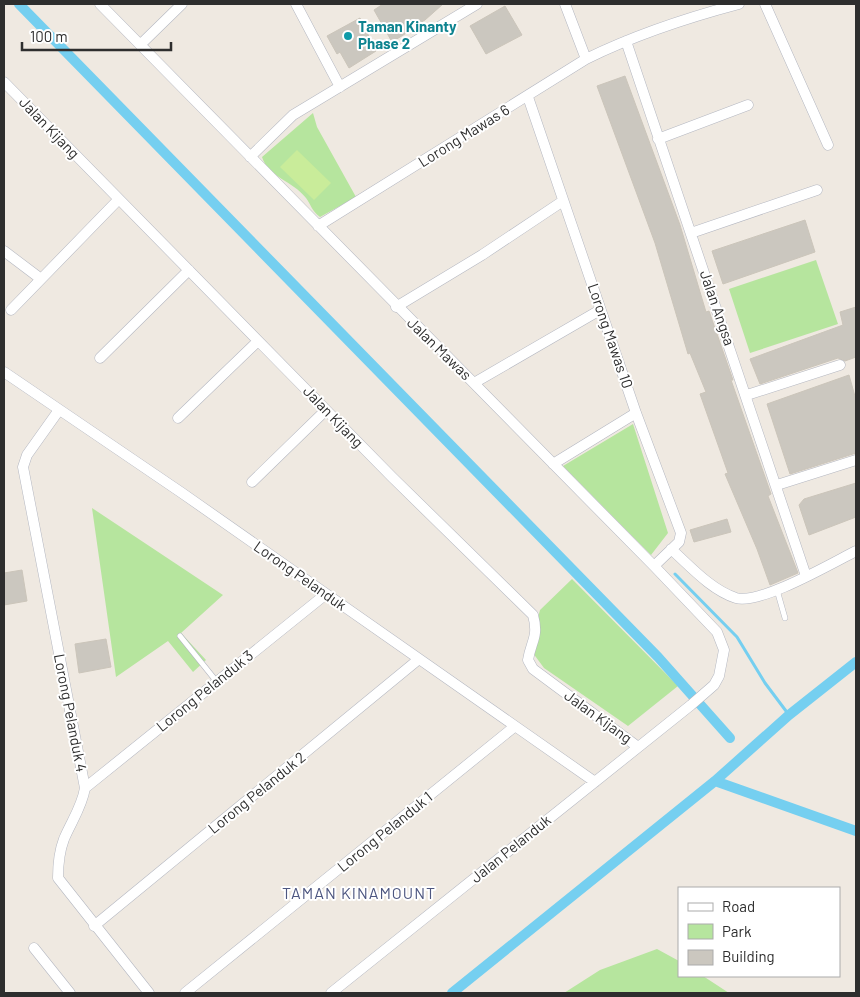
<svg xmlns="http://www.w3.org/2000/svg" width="860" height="997" viewBox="0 0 860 997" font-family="Barlow,sans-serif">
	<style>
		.green { fill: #b6e59e }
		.pitch { fill: #c9ec9a }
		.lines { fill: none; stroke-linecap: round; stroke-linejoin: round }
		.stream { stroke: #75cff0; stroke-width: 3 }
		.canal { stroke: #75cff0; stroke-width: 10 }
		.building { fill: #cbc7bf; stroke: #cbc5ba }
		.service-casing { stroke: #b4b7c1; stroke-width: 6 }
		.minor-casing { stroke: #b4b7c1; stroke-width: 11 }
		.service { stroke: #fff; stroke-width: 5 }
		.minor { stroke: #fff; stroke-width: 10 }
		.culture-dot { fill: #0f9aa8; stroke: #fff; stroke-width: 2 }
		.labels { text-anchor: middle; stroke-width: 4; stroke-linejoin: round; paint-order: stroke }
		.culture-label { font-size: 15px; font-weight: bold; fill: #0d838f; stroke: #fff; text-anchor: start }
		.street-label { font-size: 15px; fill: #2e2e2e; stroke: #fff }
		.neighbourhood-label { font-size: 16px; letter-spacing: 1px; fill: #4d5680; stroke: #fff }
	</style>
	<rect width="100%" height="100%" fill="#efe9e1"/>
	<path class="green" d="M313 113 317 127 356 197 320 217C312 211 311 205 306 198 293 181 268 177 262 157Z
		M816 260 838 324 750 353 729 289Z
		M633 424 668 533 651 555 563 466Z
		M92 508 223 595 181 633 206 660 193 672 168 641 116 677Z
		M572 579 678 686 628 726 544 668 530 649 540 610Z
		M657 949 679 961V976H703L729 993H564L600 970Z"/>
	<path class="pitch" d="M297 150 331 183 314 200 280 167Z"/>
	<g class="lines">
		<path class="stream" d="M675 574 737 637 765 683 789 715"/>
		<path class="canal" d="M19 4 658 657 730 738
			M715 781 856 831
			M452 993 715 781 789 715 856 662"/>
	</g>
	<path class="building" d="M383 4H443L425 20 407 30 408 32 392 42 374 10Z
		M505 6 522 35 486 54 470 26Z
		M360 18 376 51 349 68 340 52 337 54 327 36Z
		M625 76 680 225 706 312 709 311 726 360 733 380H731L771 494 768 496 798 573 770 585 757 549 725 474 728 473 700 394 706 392 690 353 688 354 655 243 597 86Z
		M805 220 815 252 723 284 712 251Z
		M856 307V357L845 361 838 358 760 384 750 359 843 325 840 312Z
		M849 375 856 400V453L790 474 767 404Z
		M856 483V517L809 535 799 505 804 499Z
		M727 519 731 532 694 542 690 530Z
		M22 570 27 601 4 605V573Z
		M106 639 111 667 79 673 75 644Z"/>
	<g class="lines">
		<g class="service-casing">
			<path id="service" d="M777 590 785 618
				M180 636 217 682"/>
		</g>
		<g class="minor-casing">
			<path id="minor" d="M100 4 654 566 717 632 724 650 719 676 714 685 691 705 331 993
				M296 4 340 87
				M565 4 586 59
				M765 4 828 145
				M626 41 806 576
				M141 44 182 4
				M4 82 392 477 533 615C539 637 531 641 528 660L533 669 638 747
				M528 97 636 413 681 533 679 542 654 566
				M658 139 748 105
				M250 157 293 115 477 4
				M318 226 586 59C635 35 686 18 739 4
				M691 233 817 190
				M4 251 41 279
				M396 307 482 255 563 201
				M11 310 119 199
				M100 358 189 270
				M4 372 182 493 595 782
				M474 383 600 310
				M747 395 840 365
				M59 410 27 455 23 467 85 788C82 807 71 822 64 839 59 852 58 865 58 878L149 993
				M178 418 258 341
				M553 464 636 413
				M252 482 326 410
				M777 485 856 460
				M671 549C690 566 711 590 736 598 760 605 832 563 856 551
				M85 788 326 594
				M94 926 419 659
				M34 948 70 993
				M185 993 514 727"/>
		</g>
		<use href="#service" class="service"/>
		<use href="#minor" class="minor"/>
	</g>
	<circle class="culture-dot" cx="348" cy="36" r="5"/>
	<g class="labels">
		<g class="culture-label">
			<text x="358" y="32">Taman Kinanty<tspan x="358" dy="17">Phase 2</tspan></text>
		</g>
		<g class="street-label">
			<text transform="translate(49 128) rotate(46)" y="5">Jalan Kijang</text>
			<text transform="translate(464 136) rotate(-32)" y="5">Lorong Mawas 6</text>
			<text transform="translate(717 308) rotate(71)" y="5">Jalan Angsa</text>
			<text transform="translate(610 336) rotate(71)" y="5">Lorong Mawas 10</text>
			<text transform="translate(439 349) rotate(44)" y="5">Jalan Mawas</text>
			<text transform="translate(333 417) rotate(46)" y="5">Jalan Kijang</text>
			<text transform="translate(300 576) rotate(35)" y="5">Lorong Pelanduk</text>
			<text transform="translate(205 691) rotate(-39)" y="5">Lorong Pelanduk 3</text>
			<text transform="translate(70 713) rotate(79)" y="5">Lorong Pelanduk 4</text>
			<text transform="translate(598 717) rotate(36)" y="5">Jalan Kijang</text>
			<text transform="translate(257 793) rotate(-39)" y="5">Lorong Pelanduk 2</text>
			<text transform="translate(385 832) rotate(-39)" y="5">Lorong Pelanduk 1</text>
			<text transform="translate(511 849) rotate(-39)" y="5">Jalan Pelanduk</text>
		</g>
		<g class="neighbourhood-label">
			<text x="359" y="899">TAMAN KINAMOUNT</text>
		</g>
	</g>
	<rect width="860" height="997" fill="none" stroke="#2e2e2e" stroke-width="10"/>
	<rect x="678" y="887" width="162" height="90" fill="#ffffff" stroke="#ababab"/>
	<rect x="688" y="903" width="25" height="8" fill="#ffffff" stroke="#ababab"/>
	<text x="722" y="912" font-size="15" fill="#2e2e2e">Road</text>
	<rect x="688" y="924" width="25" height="15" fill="#b6e59e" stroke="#ababab"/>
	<text x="722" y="937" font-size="15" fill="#2e2e2e">Park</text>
	<rect x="688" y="950" width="25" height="15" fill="#cbc7bf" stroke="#ababab"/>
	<text x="722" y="962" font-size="15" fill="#2e2e2e">Building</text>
	<path d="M22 42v8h149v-8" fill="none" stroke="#2e2e2e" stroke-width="2.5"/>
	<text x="30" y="42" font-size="15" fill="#2e2e2e" stroke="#ffffff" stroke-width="4" paint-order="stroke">100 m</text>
</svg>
